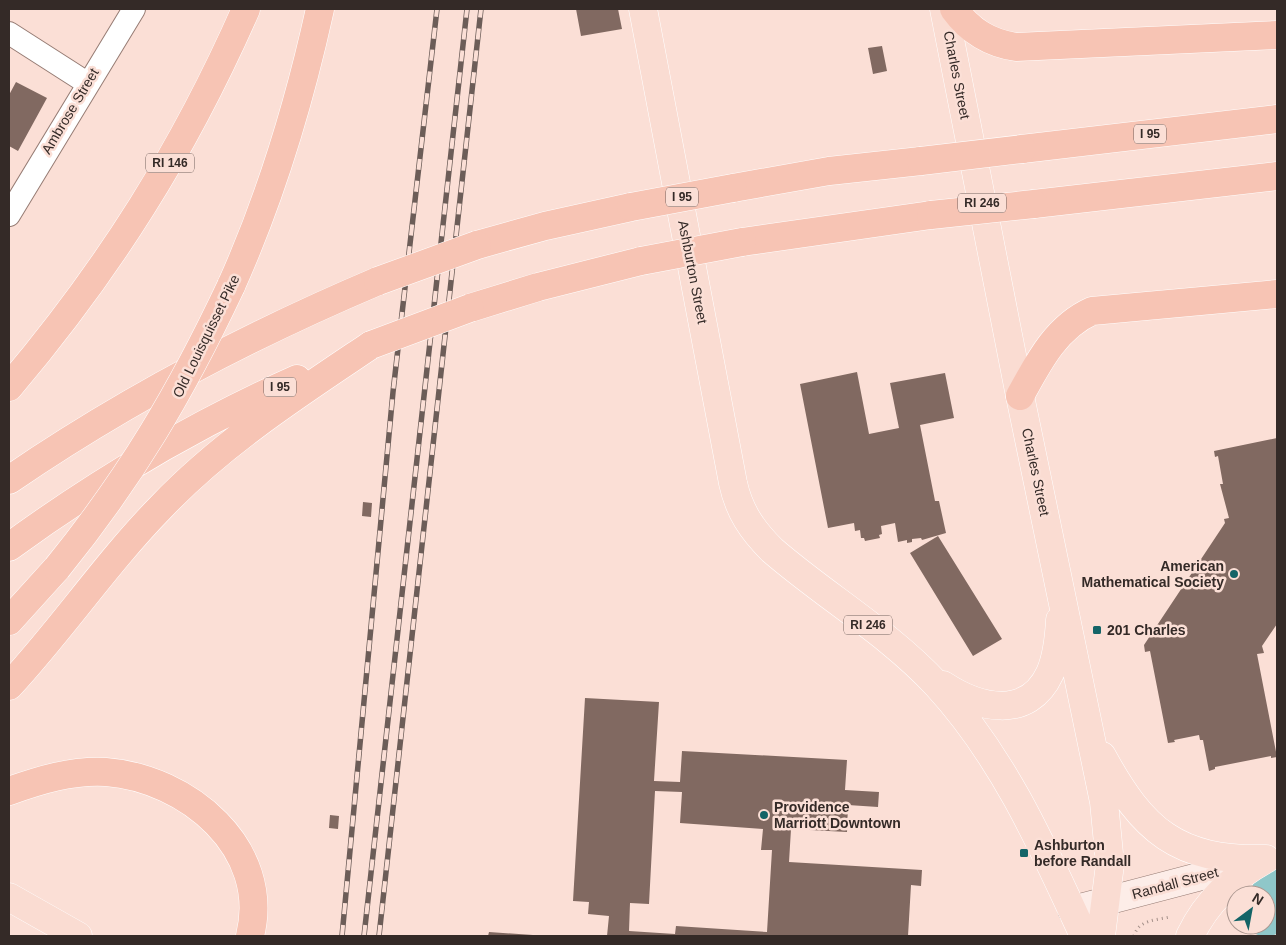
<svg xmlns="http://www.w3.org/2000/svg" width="1286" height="945" viewBox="0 0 1286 945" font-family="Helvetica,sans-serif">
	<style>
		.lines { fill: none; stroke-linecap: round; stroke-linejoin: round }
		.river { stroke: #8fc7c9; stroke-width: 45 }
		.building { fill: #816961; fill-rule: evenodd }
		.minor-casing { stroke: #967c74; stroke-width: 24 }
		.secondary-casing { stroke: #967c74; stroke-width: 29 }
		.primary-casing { stroke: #fff; stroke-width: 29 }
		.motorway-casing { stroke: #fff; stroke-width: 29 }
		.path { stroke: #a38f88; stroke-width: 3; stroke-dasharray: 1 4; stroke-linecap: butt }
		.minor { stroke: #fff; stroke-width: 22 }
		.secondary { stroke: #fdede8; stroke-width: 28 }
		.primary { stroke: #fadcd2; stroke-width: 28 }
		.motorway { stroke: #f7c4b4; stroke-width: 28 }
		.rail-casing { stroke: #6c5d58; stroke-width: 5.5 }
		.rail { stroke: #fbdfd6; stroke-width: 4; stroke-dasharray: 11; stroke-linecap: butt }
		.motorway-bridge-casing { stroke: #fff; stroke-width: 29; stroke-linecap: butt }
		.motorway-bridge { stroke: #f7c4b4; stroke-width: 28 }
		.poi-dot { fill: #146467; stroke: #fbdfd6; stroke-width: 2 }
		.labels { text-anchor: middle; stroke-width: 5; stroke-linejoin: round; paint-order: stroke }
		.shield { fill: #fbdfd6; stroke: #70605c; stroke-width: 1 }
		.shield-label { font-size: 12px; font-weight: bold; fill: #342a27 }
		.street-label { font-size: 14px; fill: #342a27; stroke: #fbdfd6 }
		.poi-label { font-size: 14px; font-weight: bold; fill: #342a27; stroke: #fbdfd6; text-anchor: start }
	</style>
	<rect width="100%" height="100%" fill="#fbdfd6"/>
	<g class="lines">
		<path class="river" d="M1266 914 1277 885"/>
	</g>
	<path class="building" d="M576 9H618L622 29 581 36Z
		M882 46 887 71 873 74 868 48Z
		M16 82 47 98 18 151 9 146V95Z
		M857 372 869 434 899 428 890 383 945 373 954 418 920 425 935 501H939L946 533 922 540 921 538 912 539V542L907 543V540L898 542 895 523 881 526 882 534 879 535 880 538 865 541 864 538H861L860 530 855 531 854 523 828 528 800 384Z
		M1277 438V624L1262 646 1264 653 1257 654 1277 757 1271 758V756L1215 767V769L1209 771 1203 740H1200L1199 735 1174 740 1175 742 1168 743 1150 651 1145 652 1144 645 1225 523 1224 519 1229 518 1220 484H1223L1218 456 1215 457 1214 451Z
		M363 502 372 503 371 517 362 516Z
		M938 536 1002 639 973 656 910 553Z
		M585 698 659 702 654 781 680 782 682 751 847 760 845 790 879 792 878 807 848 805 847 832 791 829 789 862 922 870 921 886 911 885 908 936H607L609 916 588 914 589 902 573 901ZM655 791 682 792 680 823 763 829 761 850H772L767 932 676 926 675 934 629 931 630 903 649 904Z
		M330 815 339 816 338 829 329 828Z
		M489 932 533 935V936H488Z"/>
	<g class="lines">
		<g class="minor-casing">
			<path id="minor" d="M9 33 87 83
				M9 215 134 9"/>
		</g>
		<g class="secondary-casing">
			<path id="secondary" d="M1072 910 1259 861"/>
		</g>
		<g class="primary-casing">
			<path id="primary" d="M643 9 733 483C739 511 752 530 772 550 825 596 889 633 937 685 1004 758 1043 847 1084 936
				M944 9 1020 396 1104 802 1110 864 1101 936
				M943 685C978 708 1028 721 1050 673 1057 657 1059 638 1060 620
				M1102 756C1143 831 1177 861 1266 859
				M9 897 78 936
				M1190 936C1207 901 1232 878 1266 859"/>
		</g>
		<g class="motorway-casing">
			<path id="motorway" d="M954 9C970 31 989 43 1016 47L1277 35
				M1022 149 1277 119
				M733 188 829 171 921 161
				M1034 204 1277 176
				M742 242 931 215
				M477 245 545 226 631 207
				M231 286C271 197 299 104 320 9
				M470 308 538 287 641 261
				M9 387C109 269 184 150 246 9
				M1020 396C1038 363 1056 327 1092 311L1277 294
				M9 480C126 400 248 336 378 281
				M9 547C98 482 196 424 297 379
				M9 621 57 568
				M9 686C62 629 106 563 161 507 222 443 298 394 371 345
				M9 791C40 780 72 770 106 772 187 778 272 848 250 936"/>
		</g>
		<path class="path" d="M1134 936C1138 920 1156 920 1170 917"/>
		<use href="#minor" class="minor"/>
		<use href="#secondary" class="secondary"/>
		<use href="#primary" class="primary"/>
		<use href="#motorway" class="motorway"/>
		<g class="rail-casing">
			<path id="rail" d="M342 936 393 392 437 9
				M364 936 467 9
				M379 936 481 9"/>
		</g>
		<use href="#rail" class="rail"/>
		<g class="motorway-bridge-casing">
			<path id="motorway-bridge" d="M921 161 1022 149
				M631 207 733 188
				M931 215 1034 204
				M641 261 742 242
				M378 281 477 245
				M371 345 470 308
				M57 568C131 477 181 392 231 286"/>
		</g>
		<use href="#motorway-bridge" class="motorway-bridge"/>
	</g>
	<g class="poi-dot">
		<circle cx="1234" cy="574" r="5"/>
		<rect x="1092" y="625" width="10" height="10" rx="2.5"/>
		<circle cx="764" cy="815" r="5"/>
		<rect x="1019" y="848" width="10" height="10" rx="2.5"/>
	</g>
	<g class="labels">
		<g class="shield">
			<rect x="1134" y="124.5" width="32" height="19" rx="4"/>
			<rect x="146" y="153.5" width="48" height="19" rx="4"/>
			<rect x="666" y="187.5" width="32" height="19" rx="4"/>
			<rect x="958" y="193.5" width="48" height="19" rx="4"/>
			<rect x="264" y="377.5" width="32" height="19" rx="4"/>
			<rect x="844" y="615.5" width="48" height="19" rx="4"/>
		</g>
		<g class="shield-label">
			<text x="1150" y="138">I 95</text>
			<text x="170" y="167">RI 146</text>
			<text x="682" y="201">I 95</text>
			<text x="982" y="207">RI 246</text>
			<text x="280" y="391">I 95</text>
			<text x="868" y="629">RI 246</text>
		</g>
		<g class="street-label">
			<text transform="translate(957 75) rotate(79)" y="5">Charles Street</text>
			<text transform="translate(70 111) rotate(-59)" y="5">Ambrose Street</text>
			<text transform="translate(693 272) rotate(79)" y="5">Ashburton Street</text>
			<text transform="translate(206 336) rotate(-64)" y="5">Old Louisquisset Pike</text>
			<text transform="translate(1036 472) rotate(78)" y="5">Charles Street</text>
			<text transform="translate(1175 883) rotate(-15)" y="5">Randall Street</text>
		</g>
		<g class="poi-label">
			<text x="1224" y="571" text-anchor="end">American<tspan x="1224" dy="16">Mathematical Society</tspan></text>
			<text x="1107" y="635">201 Charles</text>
			<text x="774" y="812">Providence<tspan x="774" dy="16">Marriott Downtown</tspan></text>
			<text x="1034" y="850">Ashburton<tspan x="1034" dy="16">before Randall</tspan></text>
		</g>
	</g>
	<rect width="1286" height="945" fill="none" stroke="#342a27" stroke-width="20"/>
	<g transform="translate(1251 910) rotate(32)"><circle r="24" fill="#fbdfd6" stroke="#ab9790"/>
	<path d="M0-4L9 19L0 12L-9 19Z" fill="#146467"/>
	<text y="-8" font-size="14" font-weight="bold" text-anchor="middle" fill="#342a27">N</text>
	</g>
</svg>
